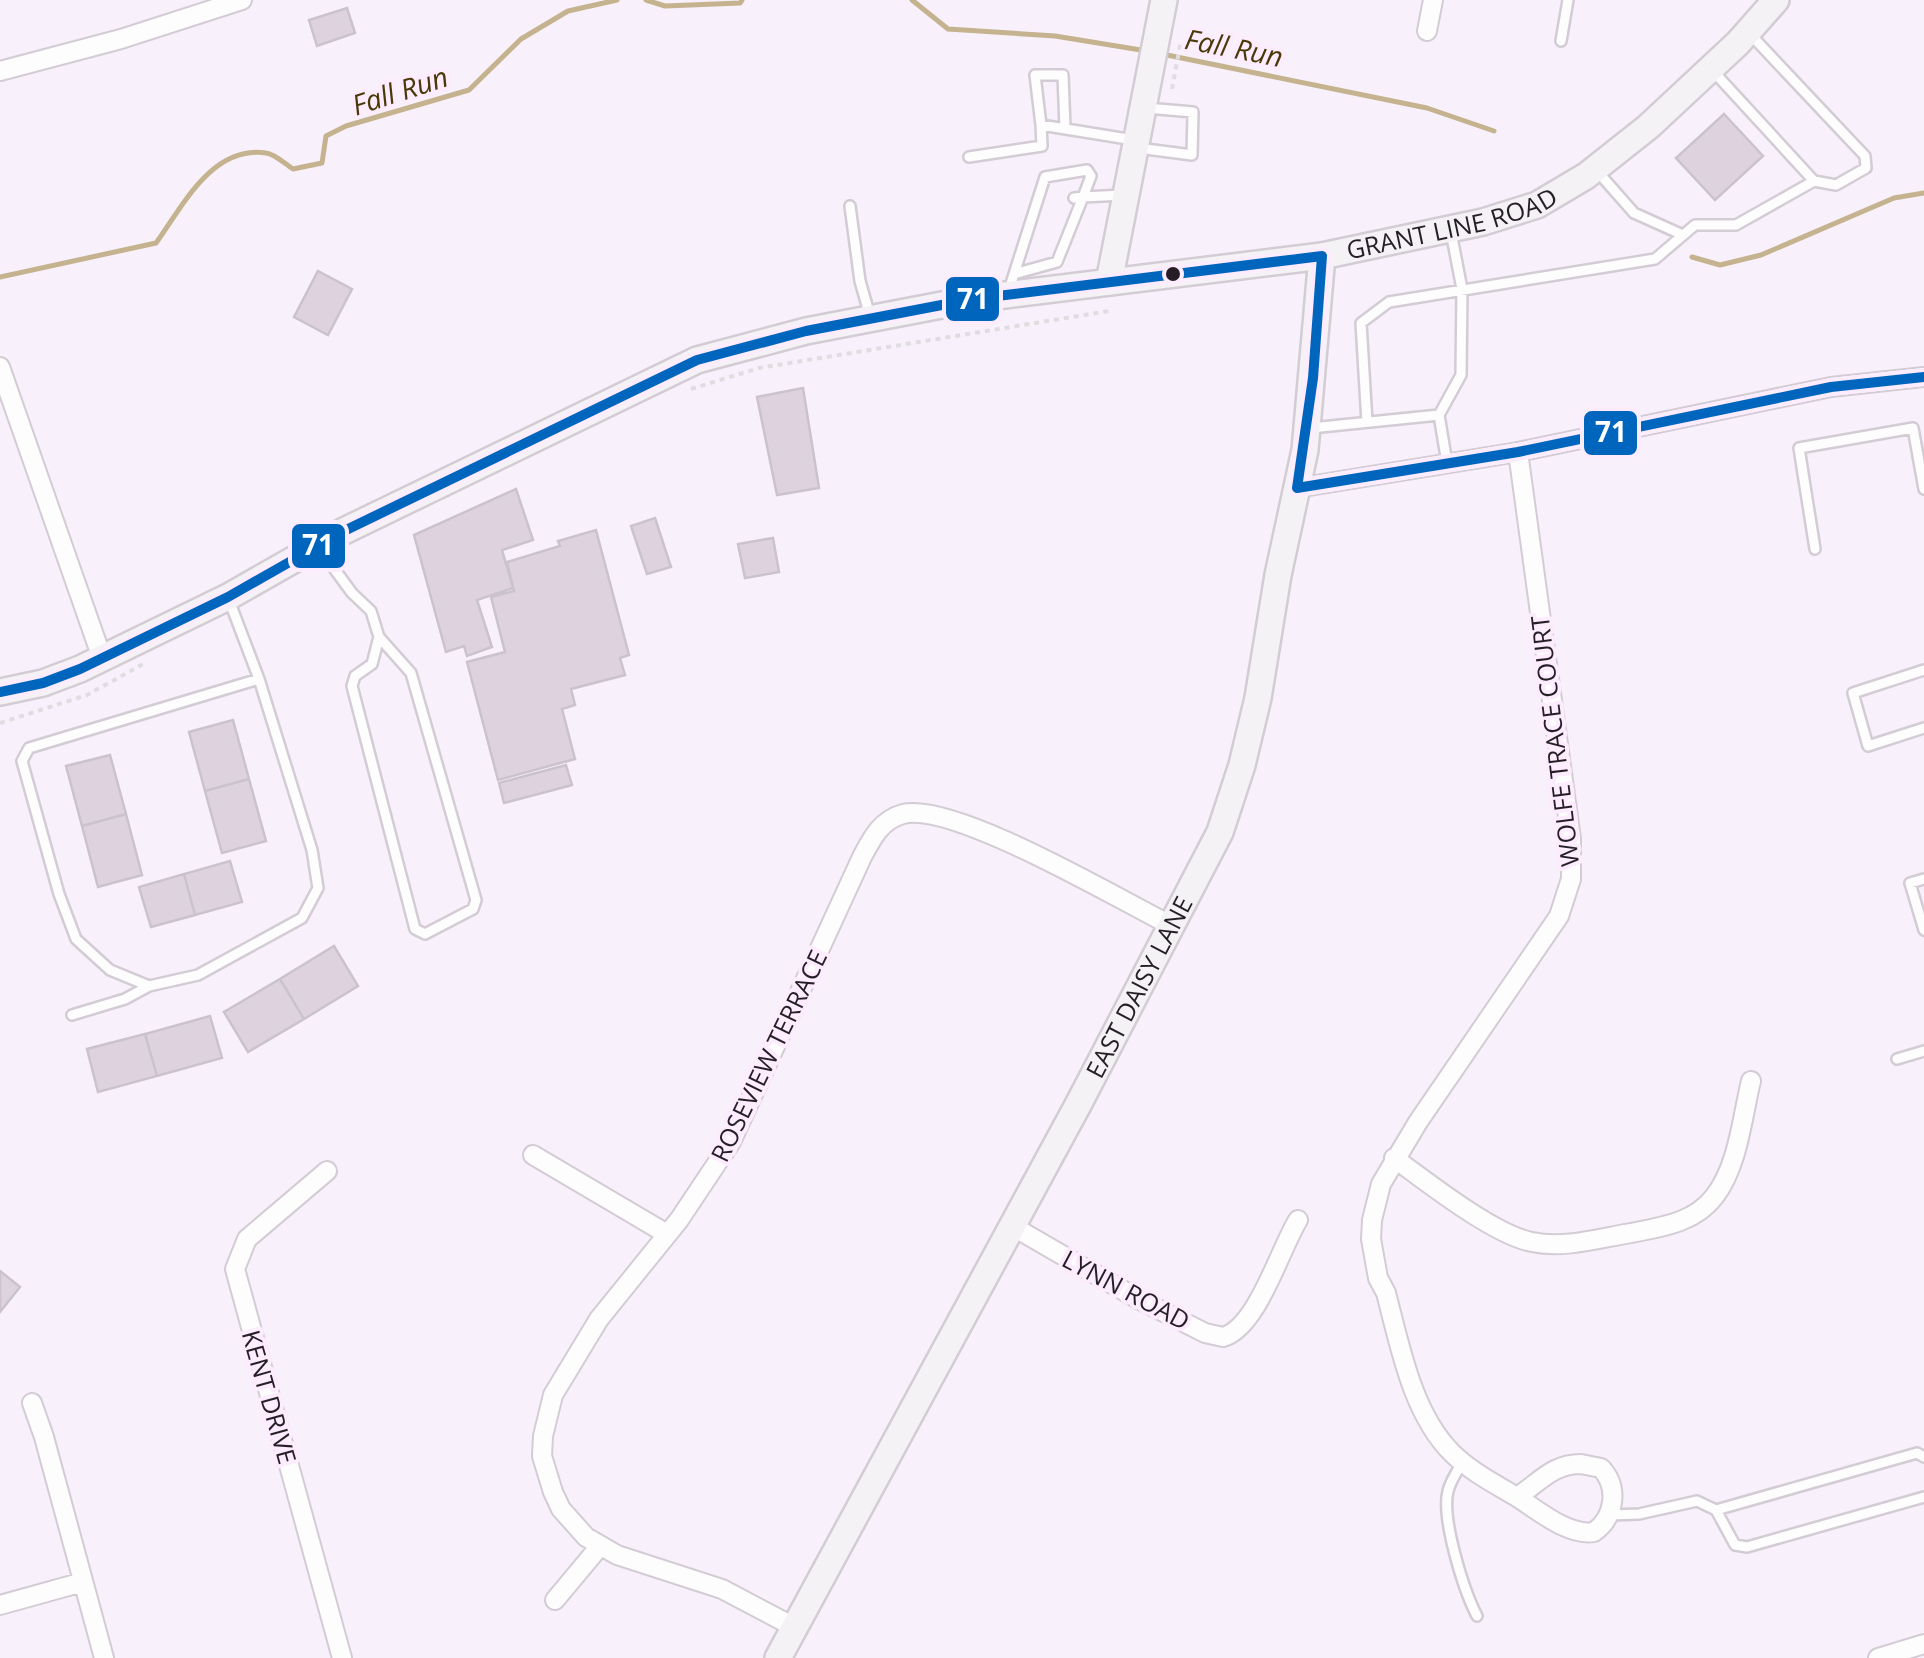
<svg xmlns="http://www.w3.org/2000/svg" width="1924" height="1658" viewBox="0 0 1924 1658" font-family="'Open Sans',sans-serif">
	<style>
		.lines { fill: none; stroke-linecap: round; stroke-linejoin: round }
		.stream { stroke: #c4b38e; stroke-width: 5 }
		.building { fill: #ded2df; stroke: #cbc3cc; stroke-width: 2.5 }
		.lane-casing { stroke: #d4ccd5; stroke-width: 14 }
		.street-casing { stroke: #d4ccd5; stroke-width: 22 }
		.secondary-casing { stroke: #d4ccd5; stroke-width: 30 }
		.path { stroke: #e0dde0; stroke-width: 4; stroke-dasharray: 5 5; stroke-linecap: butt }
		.lane { stroke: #fefdfe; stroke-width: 9 }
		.street { stroke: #fefdfe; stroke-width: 18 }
		.secondary { stroke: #f5f2f6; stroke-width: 25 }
		.bus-1-casing { stroke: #fcecfe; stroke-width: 18 }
		.bus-1 { stroke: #0065bd; stroke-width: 10 }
		.bus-dot { fill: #251e26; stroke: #fcecfe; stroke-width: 4 }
		.labels { text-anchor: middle; stroke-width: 8; stroke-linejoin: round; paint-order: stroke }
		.street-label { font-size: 25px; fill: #251e26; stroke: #fcecfe }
		.water-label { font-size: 28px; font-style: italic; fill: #493908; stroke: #fcecfe }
		.line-badge { stroke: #fcecfe; stroke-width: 4 }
		.badge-label { font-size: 28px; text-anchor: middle; font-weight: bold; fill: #fff }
	</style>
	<rect width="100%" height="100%" fill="#f8f0fa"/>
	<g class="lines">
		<path class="stream" d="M646 0 665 6 740 3 742 0
			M912 0 948 29 1055 36 1147 51
			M1162 54 1427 108 1494 131
			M1692 257 1720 265 1761 255 1894 198 1924 193
			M0 277 156 243C182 207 212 145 266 153 275 154 285 164 293 169L322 163 326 136 346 126 469 90 521 39 568 11 617 0"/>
	</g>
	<path class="building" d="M347 8 355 33 317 46 309 20Z
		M1724 114 1763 156 1715 200 1676 158Z
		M318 271 352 289 328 335 294 317Z
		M803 388 819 488 777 495 757 397Z
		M516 489 533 540 502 550 513 588 477 600 492 647 467 656 464 646 446 652 414 535Z
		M655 518 671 567 647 574 631 526Z
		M596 530 629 655 620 658 625 675 571 689 575 705 562 709 575 759 498 780 467 662 505 652 491 597 514 591 507 562 560 546 558 541Z
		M773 538 779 572 745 578 738 544Z
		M233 720 249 779 205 791 189 732Z
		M110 755 126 814 82 826 66 766Z
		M566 765 572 785 504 803 499 783Z
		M249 779 266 841 222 853 205 791Z
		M126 814 142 875 98 887 82 826Z
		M230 861 242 902 195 915 184 874Z
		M184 874 195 915 151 927 139 887Z
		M334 946 358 986 304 1019 280 979Z
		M280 979 304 1019 248 1052 224 1012Z
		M210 1016 222 1058 157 1076 145 1034Z
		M145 1034 157 1076 98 1092 87 1049Z
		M0 1271 20 1287 0 1312Z"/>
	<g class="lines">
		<g class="lane-casing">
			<path id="lane" d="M1750 34 1865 156 1866 168 1836 185 1814 181
				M1561 41 1568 0
				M1041 125 1035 75H1063L1065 128
				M1138 148 1192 155 1193 112 1146 108
				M969 157 1042 146 1041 125 1134 140
				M1597 171 1634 213 1683 235
				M850 206 860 281 870 316
				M1014 274 1045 177 1087 170 1091 176 1083 197 1074 198
				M1008 293 1014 274 1057 262 1083 197 1123 195
				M1439 415 1461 375 1462 289 1451 232
				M1367 422 1361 323 1389 302 1655 259 1695 225H1736L1814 181 1713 71
				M1311 428 1439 415 1447 463
				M319 548 352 593 371 611 379 637 411 673 476 900 473 909 425 934 415 929 352 686 355 676 372 664 379 637
				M1815 549 1799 448 1913 428 1924 489
				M229 600 259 679 312 850 318 888 302 918 198 975 149 986 110 970 76 939 59 894 22 761 29 748 259 679
				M1924 670 1853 693 1868 746 1924 728
				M1924 879 1910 883 1924 930
				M72 1015 125 999 149 986
				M1897 1059 1924 1051
				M1462 1463C1457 1471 1450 1482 1448 1491 1441 1519 1464 1591 1477 1616
				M1716 1510 1917 1453 1924 1457
				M1609 1515 1639 1514 1697 1501 1716 1510 1735 1545 1747 1547 1924 1497"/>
		</g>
		<g class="street-casing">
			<path id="street" d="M1427 31 1433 0
				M0 71 121 39 242 0
				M0 367 102 658
				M1297 488 1518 452 1831 387 1924 377
				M533 1155 667 1234
				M1394 1158C1427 1182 1494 1235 1532 1242 1564 1249 1600 1238 1631 1233 1661 1227 1694 1223 1714 1197 1738 1167 1742 1118 1751 1081
				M327 1171 247 1239 235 1269 342 1658
				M1012 1226 1138 1299 1205 1333 1223 1337C1257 1328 1280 1249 1298 1220
				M32 1403 44 1437 104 1658
				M1581 1464 1601 1468C1619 1487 1615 1517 1594 1532 1568 1536 1539 1511 1517 1497 1540 1482 1552 1464 1581 1464Z
				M1517 1497C1495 1484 1470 1471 1452 1453 1412 1413 1400 1346 1386 1293L1378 1278 1371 1239 1372 1220 1381 1184 1418 1122 1559 916 1571 879V839L1518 452
				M555 1600 600 1546
				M0 1605 83 1582
				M794 1627 722 1589 617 1555 586 1537 561 1509 553 1492 542 1456 543 1436 553 1395 599 1319 679 1220 731 1142 862 857C872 838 881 820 903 814 953 801 1120 900 1172 926
				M1878 1658 1924 1644"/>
		</g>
		<g class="secondary-casing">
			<g id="secondary">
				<path d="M1109 282 1164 0"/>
				<path id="s1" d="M0 692 43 683 80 669 228 597 344 531 697 360 806 331 973 299 1322 256 1483 222 1537 205 1586 176 1648 127 1738 43 1776 0"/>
				<path id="s2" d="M778 1658 1079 1103 1220 832 1242 765 1258 698 1278 575 1305 450 1322 256"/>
			</g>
		</g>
		<path class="path" d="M1172 89 1181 40
			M691 389 759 368 1109 311
			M0 723 87 695 147 662"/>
		<use href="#lane" class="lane"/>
		<use href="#street" class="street"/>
		<use href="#secondary" class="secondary"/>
		<g class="bus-1-casing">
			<path id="bus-1" d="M1297 488 1518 452 1831 387 1924 377
				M1297 488 1313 378 1322 256
				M0 692 43 683 80 669 228 597 344 531 697 360 806 331 973 299 1322 256"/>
		</g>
		<use href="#bus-1" class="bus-1"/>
	</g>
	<circle class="bus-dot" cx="1173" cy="274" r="9"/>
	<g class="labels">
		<g class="street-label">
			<text dy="9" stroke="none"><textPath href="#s1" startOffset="1542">GRANT LINE ROAD</textPath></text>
			<text transform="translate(1555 741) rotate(-97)" y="9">WOLFE TRACE COURT</text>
			<text dy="9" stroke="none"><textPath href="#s2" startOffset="762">EAST DAISY LANE</textPath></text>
			<text transform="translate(769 1056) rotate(-64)" y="9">ROSEVIEW TERRACE</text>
			<text transform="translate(1126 1290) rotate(28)" y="9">LYNN ROAD</text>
			<text transform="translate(269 1397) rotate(74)" y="9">KENT DRIVE</text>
		</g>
		<g class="water-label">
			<text transform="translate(1234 48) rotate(11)" y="10">Fall Run</text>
			<text transform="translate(400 91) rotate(-18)" y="10">Fall Run</text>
		</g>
	</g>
	<g class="line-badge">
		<rect x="944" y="275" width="57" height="48" rx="10" fill="#0065bd"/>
		<rect x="1582" y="409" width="57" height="48" rx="10" fill="#0065bd"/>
		<rect x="290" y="522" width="57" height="48" rx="10" fill="#0065bd"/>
	</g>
	<g class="badge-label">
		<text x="973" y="309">71</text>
		<text x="1611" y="442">71</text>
		<text x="318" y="555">71</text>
	</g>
</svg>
